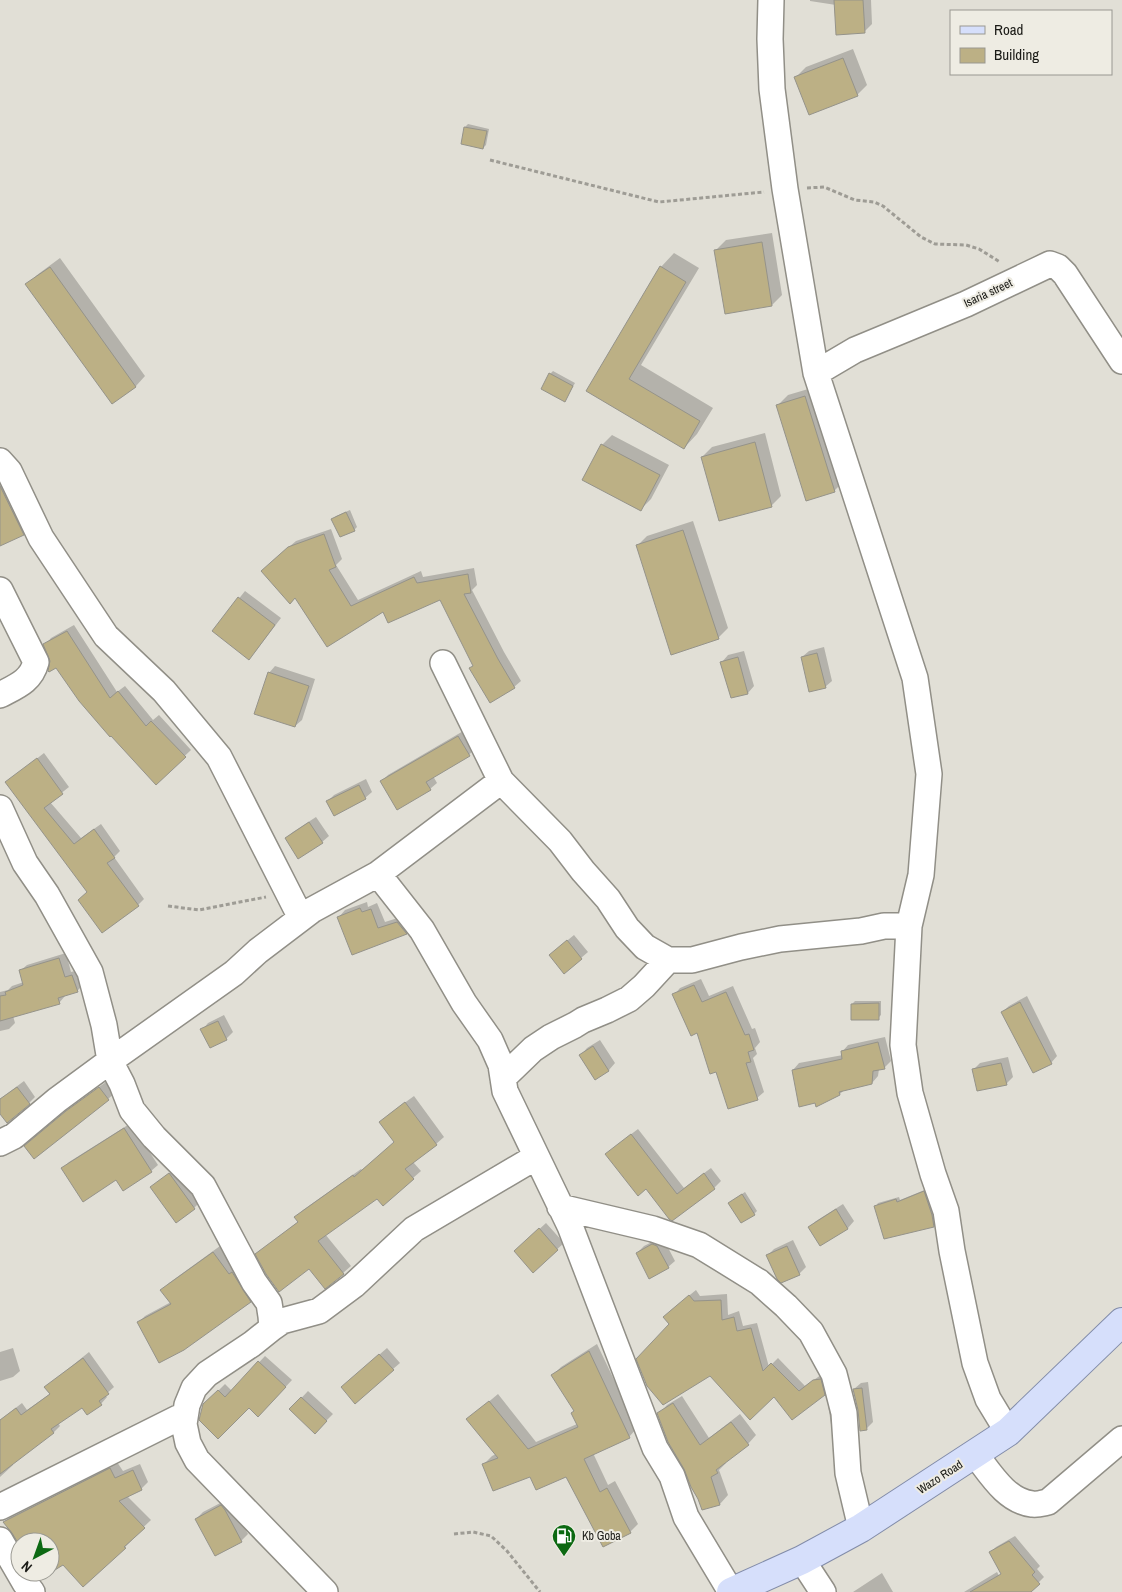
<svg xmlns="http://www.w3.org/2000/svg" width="1122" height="1592" viewBox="0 0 1122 1592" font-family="'Archivo Narrow',sans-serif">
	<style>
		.shadow { fill: #0003 }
		.building { fill: #bcb085; stroke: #95938a }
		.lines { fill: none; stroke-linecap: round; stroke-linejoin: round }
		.minor-casing { stroke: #918f87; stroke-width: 28 }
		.major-casing { stroke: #828ca9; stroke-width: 30 }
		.path { stroke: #9e9c95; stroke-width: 3; stroke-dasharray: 4 2.5; stroke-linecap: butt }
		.minor { stroke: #fff; stroke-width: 25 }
		.major { stroke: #d6dffb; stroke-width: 28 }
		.labels { text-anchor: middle; stroke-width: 4; stroke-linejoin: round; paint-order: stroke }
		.street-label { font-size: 12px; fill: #1a1a16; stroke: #eeece3 }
		.poi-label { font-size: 12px; fill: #1a1a16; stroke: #eeece3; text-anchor: start }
	</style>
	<rect width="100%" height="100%" fill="#e1dfd6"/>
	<path class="shadow" d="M810 0H871L872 24 864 32 836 5 810 1Z
		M853 49 867 85 857 95 796 77 806 67Z
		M468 124 489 129 486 145 483 148 465 127Z
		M772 233 782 295 772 305 716 250 726 240Z
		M674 253 699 268 641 365 713 408 697 434 684 448 588 391 661 267Z
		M60 258 145 376 136 386 112 402 27 285 37 275Z
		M553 371 575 383 567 397 550 374Z
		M815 387 844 481 834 491 778 405 788 395Z
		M765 433 781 496 771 506 702 457 712 447Z
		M612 435 669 465 651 499 641 509 602 445Z
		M0 471 30 528 23 534 0 544Z
		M350 510 357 527 354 530 333 519 336 516Z
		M693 521 728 628 718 638 637 546 647 536Z
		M331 529 342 559 336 565 358 600 421 571 423 577 474 568 477 585 472 590 504 652 521 681 514 687 474 665 440 598 383 610 327 645 296 597 290 603 269 564 296 541Z
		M245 591 281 618 255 652 213 631Z
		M74 625 117 692 125 686 153 720 159 715 191 750 156 783 45 645 51 638Z
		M824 647 832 681 825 687 802 657 809 651Z
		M744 651 754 686 748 693 731 697 722 662 728 655Z
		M275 666 315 679 302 720 295 726 269 673Z
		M465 730 475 748 469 755 433 776 437 783 430 789 381 782 388 775Z
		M44 753 69 787 50 802 81 838 101 824 120 851 114 857 144 899 138 905 88 892 7 782Z
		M366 779 372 792 365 798 328 801 334 795Z
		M316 817 329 836 322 842 286 838 293 832Z
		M367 902 368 907 377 903 385 922 404 916 412 927 406 933 353 953 339 917 345 910Z
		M574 935 588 952 581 958 557 949Z
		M66 953 71 972 79 970 83 985 77 991 65 995V996L59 1003 13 1016 15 1023 9 1029 0 1031V992L8 990 12 986 24 982 20 971 27 965Z
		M701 979 709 996 733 986 752 1029 755 1028 760 1042 755 1048 757 1054 753 1058 764 1092 757 1098 717 1071 698 1032 674 995 680 988Z
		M1027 996 1057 1056 1051 1063 1002 1012 1009 1006Z
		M855 1001H881V1015L878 1018 852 1004Z
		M224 1015 233 1032 226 1039 210 1046 202 1030 208 1023Z
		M885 1037 891 1061 884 1068 879 1069 878 1076 872 1083 845 1089 840 1094 793 1070 799 1063 843 1055 842 1052 848 1045Z
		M600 1040 615 1063 609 1070 595 1078 581 1055 587 1048Z
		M1008 1057 1013 1077 1006 1084 973 1070 980 1063Z
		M24 1081 35 1097 29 1103 0 1112V1099Z
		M106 1082 115 1093 108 1099 33 1140 74 1105Z
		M414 1096 444 1137 436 1144 413 1162 421 1171 413 1178 377 1197 325 1234 351 1266 343 1273 257 1254 265 1247 299 1221 296 1217 303 1210 361 1169 362 1170 395 1142 381 1122 388 1115Z
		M131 1123 158 1165 151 1171 116 1178 62 1169 69 1162Z
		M638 1129 684 1188 711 1168 721 1181 714 1188 672 1219 613 1148Z
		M176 1168 200 1202 194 1208 152 1187Z
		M927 1189 934 1211 936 1223 933 1226 876 1206 878 1203 899 1197 900 1200Z
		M745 1192 757 1211 754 1214 733 1200Z
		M843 1204 854 1221 848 1228 820 1245 809 1227 816 1221Z
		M546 1223 564 1243 533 1271 522 1245Z
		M660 1238 664 1240 675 1261 668 1267 637 1253 644 1246Z
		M793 1240 806 1267 799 1274 768 1255 774 1249Z
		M220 1246 256 1295 250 1301 139 1322 145 1316 171 1302 162 1290 169 1283Z
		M696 1290 700 1296 727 1294 728 1315 739 1311 743 1326 757 1323 769 1367 778 1358 805 1386 821 1375 830 1388 824 1394 775 1396 671 1324 670 1311Z
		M597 1344 637 1428 629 1437 593 1453 608 1485 615 1481 638 1524 630 1532 566 1475H530L484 1464 492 1456 496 1454 468 1419 498 1394 536 1442 577 1424 575 1410 553 1375 561 1367Z
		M13 1348 20 1371 13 1377 0 1381V1352Z
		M387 1348 400 1363 393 1369 349 1381Z
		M89 1352 114 1387 105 1395 107 1397 101 1404 82 1406 58 1423 60 1426 54 1432 12 1464 13 1465 0 1477V1420L22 1403 27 1410 51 1393 46 1387Z
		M265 1356 292 1380 265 1409 249 1407 204 1405 225 1384 232 1391Z
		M868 1382 873 1422 866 1429 854 1389 861 1383Z
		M308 1391 333 1414 315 1432 291 1409Z
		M682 1396 709 1438 740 1414 756 1435 748 1444 725 1462 726 1463 719 1470 728 1495 720 1504 703 1509 686 1468 659 1414 667 1405Z
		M834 1399 837 1426 832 1431 828 1405Z
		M117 1462 123 1471 140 1464 148 1482 141 1489 127 1496 151 1520 131 1539 132 1540 125 1547 64 1564 50 1572V1542L20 1543 4 1522 12 1515Z
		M228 1499 231 1503 248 1534 241 1541 196 1519 203 1512Z
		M1015 1536 1040 1566 1037 1569 1044 1577 1029 1592H1023L990 1553 996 1547Z
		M997 1572 1008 1592H964Z
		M882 1573 893 1592H853Z"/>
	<path class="building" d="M834 0H863L865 33 836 35Z
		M843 58 858 96 809 115 794 77Z
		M464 127 487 131 483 149 461 144Z
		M762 242 772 306 725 314 714 250Z
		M660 266 686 282 629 379 700 421 684 449 586 391Z
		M50 267 136 387 112 404 25 284Z
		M549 373 573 386 565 402 541 389Z
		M805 396 835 492 806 501 776 405Z
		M755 442 772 507 719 521 701 457Z
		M601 444 660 475 641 511 582 480Z
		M0 486 24 535 0 546Z
		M346 512 355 531 340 537 331 519Z
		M683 530 719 639 671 655 636 545Z
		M324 534 336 567 329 570 351 606 414 577 417 583 468 574 471 593 464 594 498 659 515 688 490 703 469 668 473 666 440 600 388 623 383 612 327 647 295 598 290 604 261 571 288 547Z
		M238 597 275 625 249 660 212 631Z
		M67 631 110 698 118 691 146 726 151 721 186 757 156 785 111 736 110 737 79 701 56 668 49 672 48 671 50 661 43 644Z
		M817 653 826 688 809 692 801 657Z
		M738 657 748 694 731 698 720 662Z
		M268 672 309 686 295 727 254 714Z
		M458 736 470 756 426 782 431 790 397 810 380 781Z
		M37 758 63 794 44 808 74 844 94 829 115 858 107 863 139 906 102 933 78 900 87 892 5 782Z
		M359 785 366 799 334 816 326 801Z
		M309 822 323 843 298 859 285 838Z
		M360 908 362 912 371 909 378 928 397 922 407 934 352 955 337 917Z
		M567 940 582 959 564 974 549 955Z
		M59 958 65 977 72 975 78 992 58 998 60 1004 0 1021V996L6 995 5 992 23 985 19 970Z
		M694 985 702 1002 726 992 745 1035 749 1034 754 1050 748 1052 751 1062 746 1063 758 1100 728 1109 716 1072 710 1074 697 1033 691 1036 672 994Z
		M1020 1002 1052 1064 1033 1073 1001 1012Z
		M879 1003V1020H851V1004Z
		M218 1021 227 1040 210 1048 200 1029Z
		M878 1042 885 1069 873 1071 872 1084 839 1092 840 1095 816 1107 815 1103 799 1107 792 1070 842 1059 841 1051Z
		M593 1046 609 1071 595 1080 579 1055Z
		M1001 1063 1007 1085 977 1091 972 1069Z
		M17 1087 30 1104 7 1123 0 1114V1099Z
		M99 1087 109 1100 34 1159 24 1146 66 1111Z
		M405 1102 437 1145 405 1169 414 1179 383 1206 377 1199 318 1241 344 1274 325 1289 309 1269 279 1292 266 1274 255 1254 298 1222 294 1217 353 1175 354 1177 394 1142 379 1122Z
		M124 1128 152 1172 123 1191 116 1180 83 1202 61 1168Z
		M631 1134 677 1194 704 1173 715 1189 672 1221 669 1219 646 1189 638 1196 605 1154Z
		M169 1173 195 1209 176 1223 150 1187Z
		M924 1191 932 1215 934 1227 884 1239 874 1206 896 1199 897 1202Z
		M742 1194 755 1215 741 1223 728 1203Z
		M836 1209 848 1229 820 1246 808 1227Z
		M539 1228 558 1250 533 1273 514 1251Z
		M652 1244 657 1246 669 1268 649 1279 636 1253Z
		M787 1246 800 1275 781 1283 777 1279 766 1255Z
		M213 1252 229 1274 232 1272 251 1302 184 1350 159 1363 137 1322 171 1304 160 1290Z
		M689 1295 694 1301 721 1300 722 1320 734 1317 737 1331 751 1328 763 1371 771 1363 799 1391 813 1380 821 1379 825 1395 792 1420 774 1397 750 1420 710 1376 663 1405 647 1386 636 1359 669 1324 663 1317Z
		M589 1351 630 1438 584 1459 600 1492 607 1488 631 1533 603 1547 566 1477 536 1490 530 1477 493 1491 482 1464 498 1458 466 1419 489 1401 528 1449 578 1427 571 1413 574 1411 551 1375Z
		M379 1354 394 1370 355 1404 341 1387Z
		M83 1358 109 1394 99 1401 102 1405 87 1415 82 1408 51 1429 54 1433 0 1474V1420L16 1408 21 1415 50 1394 44 1387Z
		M258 1361 286 1387 258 1417 249 1408 218 1439 199 1420 203 1404 218 1390 225 1397Z
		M862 1388 867 1430 860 1431 858 1410 853 1389Z
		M301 1397 327 1421 315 1434 289 1409Z
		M673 1403 700 1445 731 1422 749 1445 716 1470 718 1473 711 1477 720 1505 702 1510 698 1499 691 1487 684 1469 668 1442 657 1413Z
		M110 1468 115 1478 133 1470 142 1490 119 1501 145 1528 124 1547 126 1548 83 1587 63 1565 45 1576H39L36 1572H50V1542H20V1546L12 1533 3 1522Z
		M221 1505 225 1510 242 1542 215 1556 195 1519Z
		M1009 1541 1035 1572 1032 1575 1040 1584 1031 1592H970L1001 1574 989 1552Z"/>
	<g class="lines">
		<g class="minor-casing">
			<path id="minor" d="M771 0 770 39 772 89 785 189 816 373 915 678 929 774 921 875 909 926 903 1045 910 1093 933 1174 946 1211 952 1251 975 1363 988 1399 1008 1432
				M816 373 855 350 966 304 1050 264 1058 267 1065 274 1122 361
				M0 461 9 471 41 538 106 636 164 691 219 757 301 918
				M0 590 36 662C31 681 17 686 0 695
				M443 663 501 781 560 841 583 871 608 899 627 928 645 947 668 960H692L741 947 780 939 861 931 884 926H909
				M0 808 25 863 47 895 90 972 104 1025 110 1061 122 1084 132 1110 154 1137 203 1186 254 1282 269 1303 271 1316 272 1328 252 1344 207 1374 194 1388 187 1405 184 1424 188 1443 197 1460 325 1592
				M378 874 422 930 464 1003 490 1040 501 1065 505 1091 570 1226 655 1448 672 1476 686 1517 731 1592
				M503 1078 533 1049 551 1037 575 1025 583 1020 607 1010 629 999 644 986 668 960
				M0 1143 14 1136 57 1100 110 1061 234 973 258 951 312 910 378 874 501 781
				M560 1207 653 1229 699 1245 759 1282 786 1306 811 1332 834 1374 844 1413 848 1473 861 1528
				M272 1328 282 1321 319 1311 354 1285 414 1229 536 1157
				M975 1454C990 1473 1006 1501 1032 1504 1037 1505 1043 1503 1048 1502L1122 1439
				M0 1507 178 1418 184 1424
				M0 1540 25 1583 32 1592
				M802 1560 823 1592"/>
		</g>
		<g class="major-casing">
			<path id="major" d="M731 1592 802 1560 861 1528 1008 1432 1122 1322"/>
		</g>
		<path class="path" d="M490 160 659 202 764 192
			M807 188 824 187 855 200 874 202 883 206 921 237 935 244 966 245 979 249 1000 262
			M168 906 199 910 266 897
			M454 1534 473 1532 491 1536 507 1551 540 1592"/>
		<use href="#minor" class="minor"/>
		<use href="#major" class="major"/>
	</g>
	<defs>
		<g id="fuel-pin" transform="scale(1.25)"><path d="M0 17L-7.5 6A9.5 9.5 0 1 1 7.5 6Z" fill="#0c6912" stroke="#eeece3"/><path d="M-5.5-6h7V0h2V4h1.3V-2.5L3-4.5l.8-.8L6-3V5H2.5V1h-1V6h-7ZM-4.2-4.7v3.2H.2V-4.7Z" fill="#fff"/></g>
	</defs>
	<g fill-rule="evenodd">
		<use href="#fuel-pin" x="564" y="1536"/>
	</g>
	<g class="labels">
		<g class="street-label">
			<text transform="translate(988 293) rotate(-25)" y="4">Isaria street</text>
			<text transform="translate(940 1477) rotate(-33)" y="4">Wazo Road</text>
		</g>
		<g class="poi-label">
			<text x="582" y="1540">Kb Goba</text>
		</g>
	</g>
	<rect x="950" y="10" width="162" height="65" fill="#eeece3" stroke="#999891"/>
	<rect x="960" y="26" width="25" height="8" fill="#d6dffb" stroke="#999891"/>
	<text x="994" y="35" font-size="15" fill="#1a1a16">Road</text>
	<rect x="960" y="48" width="25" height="15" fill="#bcb085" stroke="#999891"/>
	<text x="994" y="60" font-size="15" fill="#1a1a16">Building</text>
	<g transform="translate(35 1557) rotate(221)"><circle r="24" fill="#eeece3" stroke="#999891"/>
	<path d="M0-4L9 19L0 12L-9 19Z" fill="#0c6912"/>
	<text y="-8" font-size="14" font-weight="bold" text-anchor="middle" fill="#1a1a16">N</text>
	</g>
</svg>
